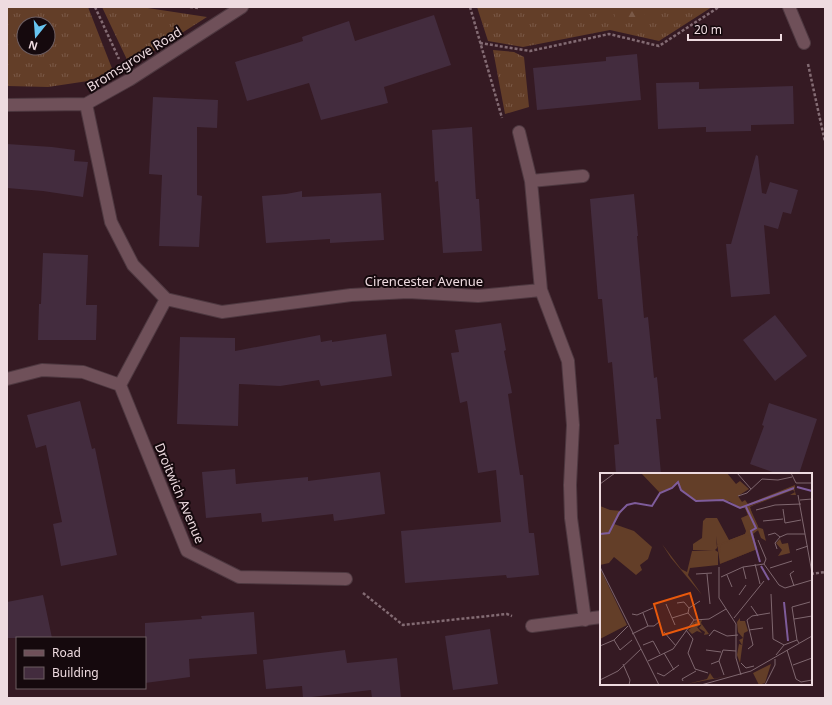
<svg xmlns="http://www.w3.org/2000/svg" width="832" height="705" viewBox="0 0 832 705" font-family="'Noto Sans',sans-serif">
	<style>
		.grass { fill: url(#grass-tufts); fill-rule: evenodd }
		.forest { fill: url(#forest-firs) }
		.building { fill: #432c3e }
		.lines { fill: none; stroke-linecap: round; stroke-linejoin: round }
		.minor-casing { stroke: #4e3840; stroke-width: 14 }
		.path { stroke: #836b73; stroke-width: 2.5; stroke-dasharray: 3 2; stroke-linecap: butt }
		.minor { stroke: #6f5059; stroke-width: 12 }
		.labels { text-anchor: middle; stroke-width: 4; stroke-linejoin: round; paint-order: stroke }
		.street-label { font-size: 13px; fill: #eedbe0; stroke: #15090d }
		.inset-river { fill: none; stroke: #7e5c9b; stroke-width: 2 }
		.inset-road { fill: none; stroke: #7f676f; stroke-width: 1 }
		.view { fill: #e8590c; fill-opacity: 0.15; stroke: #e8590c; stroke-width: 2 }
		.inset-edge { fill: none; stroke: #eedbe0; stroke-width: 2 }
	</style>
	<defs>
		<pattern id="grass-tufts" width="24" height="20" patternUnits="userSpaceOnUse"><rect width="24" height="20" fill="#633e28"/><path d="M3 7l-1-3M5 7V3M7 7l1-3M15 17l-1-3M17 17v-4M19 17l1-3" fill="none" stroke="#7a5947"/></pattern>
		<pattern id="forest-firs" width="22" height="20" patternUnits="userSpaceOnUse"><rect width="22" height="20" fill="#633e28"/><path d="M5 1l3.5 6h-7zM16 11l3.5 6h-7z" fill="#7a5947"/></pattern>
	</defs>
	<rect width="100%" height="100%" fill="#351a23"/>
	<path class="grass" d="M7 7H88L113 71 88 81 48 87 7 86ZM24 24H48V48H24Z
		M102 7H141L207 17 130 66Z
		M477 7H712L659 41 610 30 523 47 488 41Z
		M493 50 514 52 524 57 529 107 505 114Z"/>
	<path class="forest" d="M614 7H644L645 18 615 21Z"/>
	<path class="building" d="M434 15 451 65 384 87 388 103 321 120 309 83 247 101 235 62 303 41 302 37 349 21 355 41Z
		M637 54 641 100 537 110 533 68 606 61V57Z
		M699 82V89L793 86 794 124 751 125V131L706 132V127L658 129 656 83Z
		M153 97 218 100 217 128 197 127V195L202 196 199 247 159 246 162 175 149 174Z
		M472 127 476 199H479L482 251 443 253 438 181 435 182 432 130Z
		M7 144 52 147 75 150 74 161 88 162 83 197 43 191 7 188Z
		M756 155 758 156 762 193 766 194 770 182 798 190 791 214 783 212 778 229 764 225 770 294 731 297 726 244H731Z
		M302 191V197L381 193 384 240 330 243V239L266 243 262 196 286 194Z
		M634 194 638 236H637L644 318 648 317 654 378 657 377 661 419H656L661 474H616L614 445 619 444 612 362 608 363 602 299H598L590 199Z
		M43 253 88 255 86 305H97L96 340H38L39 304H41Z
		M775 315 807 356 775 381 743 340Z
		M501 323 506 350 504 351 512 393 508 394 515 442 520 475H523L529 533H534L539 575 507 578 506 575 405 583 401 531 501 522 496 470 478 473 467 401 460 403 451 353 459 352 455 330Z
		M386 334 392 376 321 386 319 380 280 386 239 384 238 426 177 424 180 337 235 338V351L320 335 321 342 332 340V342Z
		M80 401 92 449 95 448 117 555 61 566 53 524 62 522 46 445 36 448 27 415Z
		M769 403 817 419 799 474H778L750 464 764 426 762 425Z
		M235 469 236 484 308 477V481L380 472 385 514 334 521 333 514 262 522 261 513 206 518 202 472Z
		M43 595 52 638H7V602Z
		M254 612 257 654 189 659 190 677 145 683V623L202 619 201 616Z
		M490 629 498 684 453 690 445 636Z
		M345 650 347 663 397 658 401 698H372L371 690 303 698 302 686 266 689 263 660Z"/>
	<g class="lines">
		<g class="minor-casing">
			<path id="minor" d="M789 7 804 43
				M86 104 111 222 133 265 166 299 222 312 351 295 408 292 478 296 541 290
				M7 105 86 104 129 80 242 7
				M519 132 531 181 541 290 568 361 573 425 570 485 571 518 585 620
				M531 181 583 176
				M166 299 120 385 187 551 239 577 346 579
				M7 379 42 370 83 372 120 385
				M532 626 601 617"/>
		</g>
		<path class="path" d="M95 7 119 59
			M190 7 199 8
			M470 7 502 118
			M480 43 530 51 609 34 659 46 719 7
			M808 64 825 142
			M811 574 825 572
			M363 593 403 625 507 614 512 616"/>
		<use href="#minor" class="minor"/>
	</g>
	<g class="labels">
		<g class="street-label">
			<text transform="translate(134 59) rotate(-32)" y="5">Bromsgrove Road</text>
			<text x="424" y="286">Cirencester Avenue</text>
			<text transform="translate(180 493) rotate(67)" y="5">Droitwich Avenue</text>
		</g>
	</g>
	<g transform="translate(600 473)">
		<rect width="212" height="212" fill="#351a23"/>
		<path d="M41 0H127L136 11 140 8 149 16 138 23 142 29 145 27 148 31 195 12V15L149 33 158 53V57L153 61 157 76 120 91 116 63 117 75 115 77 118 79V92L90 95 88 102 102 122 71 85 62 71 81 96 87 99 92 78H113L93 77V71L102 65 103 48 106 45H117L129 67 145 61 146 58 141 45 148 42 145 35H140L129 28H96L81 17 77 10 72 15 60 20ZM0 33 10 37 22 38 14 51 34 58 52 74 48 86 40 92 42 97 36 102 14 84 9 90 0 92ZM0 95 27 152 0 166ZM102 147 101 150 109 161 104 162 105 159 99 155 102 151 97 154 102 160 97 158 92 161 88 157 94 153H90L93 149 96 153 94 149ZM171 191 165 210 159 212 153 200Z" fill="#633e28"/>
		<path d="M194 15 196 22H190L195 19 193 17 154 32 150 34 152 41 148 42 145 35ZM151 52 163 56 166 68 161 65 158 57 153 60 157 76 120 91 155 76 150 63 146 62 121 72 120 80 117 72 145 61ZM180 66 182 71 188 70 190 80 178 83 182 77 176 70ZM140 145V148H145L148 158 144 160 140 190 137 182 139 171 142 172 139 167 143 165 138 159 137 149ZM110 200 114 206 133 202 87 211 107 206Z" fill="#633e28"/>
		<path class="inset-river" d="M197 14 212 18M146 34 156 55 151 58 160 89M0 61 9 60 19 40 27 32 35 30 52 33 60 20 72 15 78 9 81 17 96 28 123 27 140 35 194 15M161 93 169 107M184 129 188 168"/>
		<path class="inset-road" d="M137 0 151 16M191 0 196 10H212M0 11 15 0M198 22 212 100M138 23 147 20 162 6 178 7 192 4M200 27 212 26M183 36 185 50 201 47M156 37 175 32 201 31M163 48 183 46M168 62 175 60 180 64M158 67 166 86 164 91M177 76 175 70 180 64 187 61H205M196 77 208 73M155 91 160 111M164 91 179 112 185 115 212 107M0 94 59 212M119 94V125L136 151V185L141 202M143 94 146 106M170 95 192 88M194 98 190 101 194 113M96 101 112 100M107 101 110 131M127 102 132 114M121 104 143 94 164 91M171 121 173 166 184 172M139 122 146 112M77 130 84 129 89 135 88 140M66 131 75 152M151 133 158 143M89 135 100 128M32 141 37 142 53 135M72 145 88 140 94 147M134 145 164 108M194 146 212 143M48 153H54L59 149M86 157 93 166 88 180 95 196 108 200M149 157 163 155M64 159 76 173M32 161 48 153 43 140M109 163 114 157 127 163 138 162M14 167 20 177 32 167M197 167 192 134 210 129M43 172 53 168 60 181M0 173 14 167 28 153M148 176 153 172 147 147 152 143 170 140M106 177 121 179M187 177 196 206 201 209 212 207M64 180 74 197M176 182 184 172 197 167 199 170M48 188 73 176 94 147 109 146 126 136M119 188 124 202M141 190 146 195 154 193M23 191 30 207 29 212M111 191 119 188 123 177 136 178M193 192 212 185M57 200 64 203 79 192M0 207 18 198 41 176M83 208 82 206 96 198M101 212 151 198 212 163M165 212 175 192V186"/>
		<path class="view" d="M90 120 99 151 63 162 54 131Z"/>
		<rect width="212" height="212" class="inset-edge"/>
	</g>
	<rect width="832" height="705" fill="none" stroke="#eedbe0" stroke-width="16"/>
	<rect x="16" y="637" width="130" height="52" fill="#15090d" stroke="#6c5d61"/>
	<rect x="24" y="650" width="20" height="6" fill="#6f5059" stroke="#6c5d61"/>
	<text x="52" y="657" font-size="12" fill="#eedbe0">Road</text>
	<rect x="24" y="667" width="20" height="12" fill="#432c3e" stroke="#6c5d61"/>
	<text x="52" y="677" font-size="12" fill="#eedbe0">Building</text>
	<g transform="translate(36 36) rotate(197)"><circle r="19" fill="#15090d" stroke="#6c5d61"/>
	<path d="M0-3L7 15L0 10L-7 15Z" fill="#67c4f0"/>
	<text y="-6" font-size="11" font-weight="bold" text-anchor="middle" fill="#eedbe0">N</text>
	</g>
	<path d="M688 34v6h93v-6" fill="none" stroke="#eedbe0" stroke-width="2"/>
	<text x="694" y="34" font-size="12" fill="#eedbe0" stroke="#15090d" stroke-width="3" paint-order="stroke">20 m</text>
</svg>
